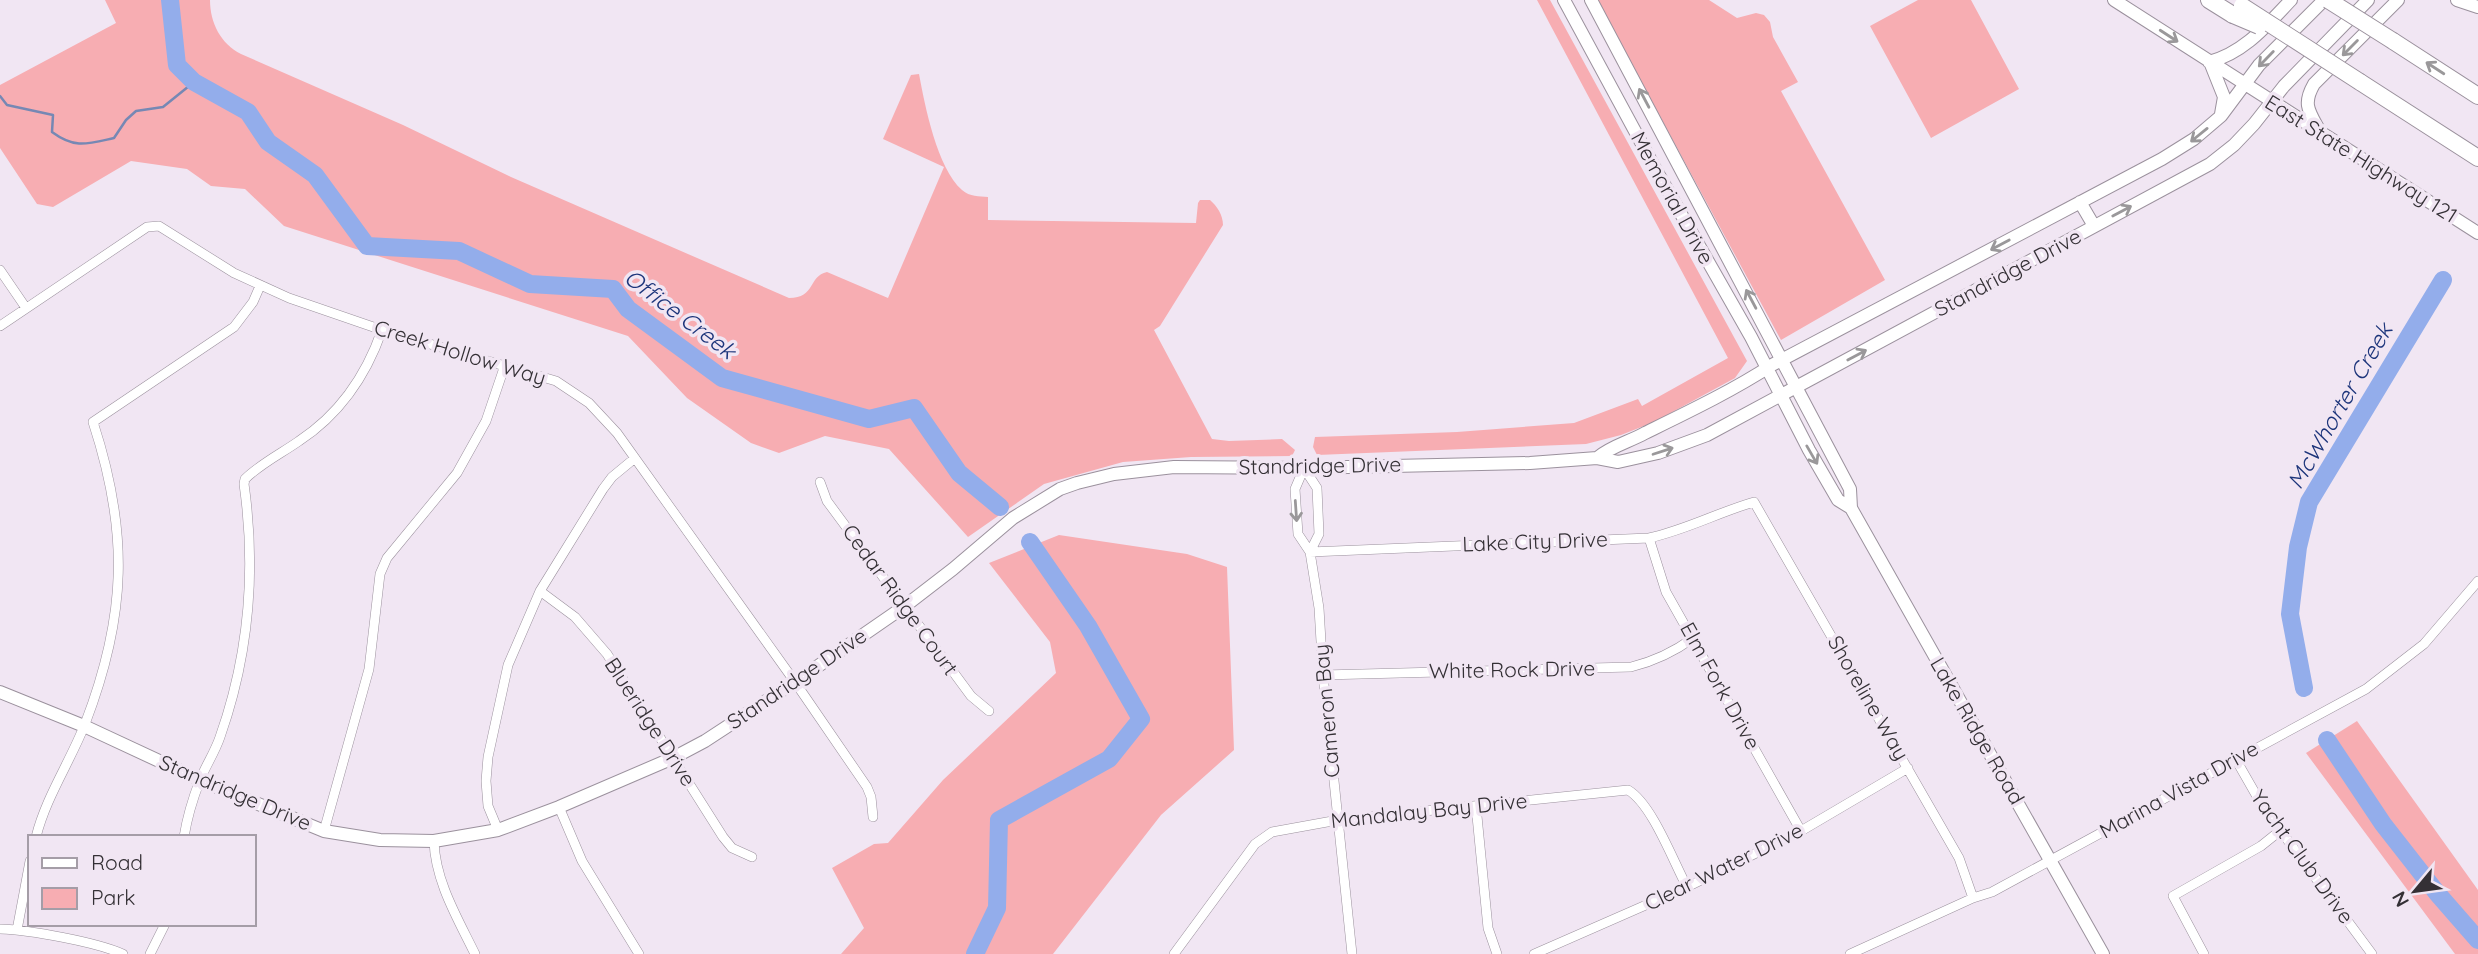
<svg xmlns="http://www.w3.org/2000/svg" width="2478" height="954" viewBox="0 0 2478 954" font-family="Quicksand,sans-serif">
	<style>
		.green { fill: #f7adb2 }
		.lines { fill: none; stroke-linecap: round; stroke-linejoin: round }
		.stream { stroke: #7688b4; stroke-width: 2.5 }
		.river { stroke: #93adeb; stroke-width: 18 }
		.street-casing { stroke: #9b919d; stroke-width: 10 }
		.secondary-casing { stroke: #9b919d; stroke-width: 14 }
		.highway-casing { stroke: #9b919d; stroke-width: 18 }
		.street { stroke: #fff; stroke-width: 9 }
		.secondary { stroke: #fff; stroke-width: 12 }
		.highway { stroke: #fff; stroke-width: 16 }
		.highway-bridge-casing { stroke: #9b919d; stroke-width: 18; stroke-linecap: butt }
		.highway-bridge { stroke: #fff; stroke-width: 16 }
		.oneway { stroke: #9a989a }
		.labels { text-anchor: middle; stroke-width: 7; stroke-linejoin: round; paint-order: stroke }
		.street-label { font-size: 21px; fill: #343035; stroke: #f1e6f3 }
		.water-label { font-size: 23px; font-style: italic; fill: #1d357b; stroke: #f1e6f3 }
	</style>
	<rect width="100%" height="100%" fill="#f1e6f3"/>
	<path class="green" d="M105 0H210C210 23 221 44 241 54L403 125 511 177 789 298C816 298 808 276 827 272L888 298 944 167 883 139 911 75 919 74C925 106 937 168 962 190 970 197 979 196 988 197V220L1196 223 1198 203 1200 200H1210C1217 206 1223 215 1223 225L1160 326 1154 330 1212 439 1229 441 1282 439 1295 450 1292 456 1191 457 1123 462 1044 484 968 537 889 449 825 436 779 453 751 443 687 398 628 336 284 226 245 189 211 186 187 169 131 161 53 207 37 204 0 148V85L116 23Z
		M1537 0H1550L1747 361 1735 378 1654 422 1621 435 1586 444 1317 455 1313 447 1315 437 1457 432 1574 423 1638 399 1642 406 1728 358Z
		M1597 0H1709L1737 18 1756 13 1764 15 1770 22 1773 37 1798 82 1781 91 1885 280 1781 340Z
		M1918 0H1971L2019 89 1931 138 1870 26Z
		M1059 535 1187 554 1227 567 1234 750 1161 815 1053 954H841L864 928 832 868 874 844 888 843 943 780 1056 673 1050 642 989 563Z
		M2357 721 2478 890V954H2455L2306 753Z"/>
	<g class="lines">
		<path class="stream" d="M0 96 7 105 53 115 52 132C75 149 87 144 114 138L126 120 136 111 163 107 194 82"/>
		<path class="river" d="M170 0 177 65 194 82 248 112 268 142 315 175 367 246 459 251 530 284 613 289 628 309 722 378 869 419 914 408 959 473 1000 507
			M2304 688 2290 614 2298 547 2309 502 2443 280
			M2327 740 2383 824 2437 893 2478 940
			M975 954 997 908 999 820 1109 759 1141 719 1088 626 1030 542"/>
		<g class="street-casing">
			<path id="street" d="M0 270 26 308
				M0 326 147 227 159 226 234 273 289 298 382 330 556 381 589 403 617 433 795 682 867 787 871 797 873 817
				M1304 468 1295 489 1298 534 1310 552 1319 608 1323 675 1352 954
				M1304 468 1317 488 1319 534 1310 552
				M820 482 827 501 971 696 989 711
				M1649 538 1666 592 1801 831
				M1310 552 1649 538C1686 530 1719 512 1754 502L1959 858 1973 898
				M540 591 575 617 607 654 723 837 732 848 752 857
				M1323 675 1631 667C1655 661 1674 652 1693 638
				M2235 758 2263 807 2372 954
				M1476 806 1488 928 1497 954
				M559 807 582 861 639 954
				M498 830 488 806 486 781 488 757 508 665 540 591 603 489 612 477 635 458
				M324 831 369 669 380 574 387 558 457 473 486 421 505 365
				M36 837C46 797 70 762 85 724 127 615 129 532 93 422L234 327 253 302 260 286
				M184 837C187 818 193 798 200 780 206 765 215 752 220 737 249 655 256 569 244 484L245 479C260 464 282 453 299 441 340 414 366 376 382 330
				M434 841C435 881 458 919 475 954
				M0 929C30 930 96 942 123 954
				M17 930 30 861
				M150 954 165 924
				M1174 954 1255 844 1272 832 1338 820 1628 790C1652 804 1673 861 1687 887
				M1534 954 1687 887 1801 831 1908 768
				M1850 954 1973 898 1992 892 2366 689 2424 644 2478 581
				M2204 954 2173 896 2261 846 2281 830"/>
		</g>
		<g class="secondary-casing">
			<path id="secondary" d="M1564 0 1656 170 1751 337 1809 450 1838 500 1851 508
				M1591 0 1850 489 1851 508 2103 954
				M2114 0 2478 233
				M2457 0 2478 7
				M2209 62C2244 53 2267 25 2291 0
				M2210 62 2224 97 2221 114
				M2318 128C2308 110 2303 103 2314 84L2398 0
				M2080 202 2094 226
				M1597 458C1611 446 1629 442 1645 433 1688 412 1732 391 1772 365L2162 159 2194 139 2221 116 2259 65 2324 0
				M0 692 84 726 200 780 324 831 380 840 434 841 498 830 559 807 673 758 705 741 795 682 905 606 953 569 1013 518 1060 489 1077 483 1114 474 1174 467 1304 468 1530 463 1597 458 1618 462 1658 453 1707 435 2210 164 2234 145 2254 124 2284 86 2368 0"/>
		</g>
		<g class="highway-casing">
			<path id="highway" d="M2209 0 2233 15
				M2393 41 2478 96
				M2360 82 2478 158"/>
		</g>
		<use href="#street" class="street"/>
		<use href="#secondary" class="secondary"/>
		<use href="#highway" class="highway"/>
		<g class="highway-bridge-casing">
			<path id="highway-bridge" d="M2328 0 2393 41
				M2242 6 2360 82
				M2233 15 2259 26"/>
		</g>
		<use href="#highway-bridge" class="highway-bridge"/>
	</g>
	<defs><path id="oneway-shaft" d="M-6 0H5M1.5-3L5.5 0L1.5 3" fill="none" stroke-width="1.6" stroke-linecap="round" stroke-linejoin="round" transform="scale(1.75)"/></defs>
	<g class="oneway">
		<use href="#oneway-shaft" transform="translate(2169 36) rotate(33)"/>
		<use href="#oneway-shaft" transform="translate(2350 48) rotate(135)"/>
		<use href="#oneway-shaft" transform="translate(2266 59) rotate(134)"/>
		<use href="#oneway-shaft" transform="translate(2435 68) rotate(-147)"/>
		<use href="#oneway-shaft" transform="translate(1644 98) rotate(-118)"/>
		<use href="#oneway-shaft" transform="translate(2199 135) rotate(141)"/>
		<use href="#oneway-shaft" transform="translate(2122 211) rotate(-28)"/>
		<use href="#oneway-shaft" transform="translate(2000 245) rotate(152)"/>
		<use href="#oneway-shaft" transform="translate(1751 299) rotate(-118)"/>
		<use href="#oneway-shaft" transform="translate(1857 355) rotate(-28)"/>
		<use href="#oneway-shaft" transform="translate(1663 451) rotate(-18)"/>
		<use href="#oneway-shaft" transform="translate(1812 455) rotate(60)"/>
		<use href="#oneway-shaft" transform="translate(1296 511) rotate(86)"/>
	</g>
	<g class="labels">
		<g class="street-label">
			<text transform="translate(2361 159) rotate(32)" y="7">East State Highway 121</text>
			<text transform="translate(1672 198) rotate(61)" y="7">Memorial Drive</text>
			<text transform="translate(2008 273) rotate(-28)" y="7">Standridge Drive</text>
			<text transform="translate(460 353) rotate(17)" y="7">Creek Hollow Way</text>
			<text transform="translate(1320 466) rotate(-1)" y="7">Standridge Drive</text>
			<text transform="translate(1535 542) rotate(-2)" y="7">Lake City Drive</text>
			<text transform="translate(900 600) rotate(54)" y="7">Cedar Ridge Court</text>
			<text transform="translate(1512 670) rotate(-1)" y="7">White Rock Drive</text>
			<text transform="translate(797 679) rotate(-34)" y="7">Standridge Drive</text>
			<text transform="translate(1720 686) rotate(61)" y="7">Elm Fork Drive</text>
			<text transform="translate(1868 698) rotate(60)" y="7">Shoreline Way</text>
			<text transform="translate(1327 711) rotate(-95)" y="7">Cameron Bay</text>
			<text transform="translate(650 722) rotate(57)" y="7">Blueridge Drive</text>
			<text transform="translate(1977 731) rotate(60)" y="7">Lake Ridge Road</text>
			<text transform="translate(2179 790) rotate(-29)" y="7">Marina Vista Drive</text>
			<text transform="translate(235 793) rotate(23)" y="7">Standridge Drive</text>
			<text transform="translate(1429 811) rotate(-6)" y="7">Mandalay Bay Drive</text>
			<text transform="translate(2302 857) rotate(54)" y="7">Yacht Club Drive</text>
			<text transform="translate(1724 867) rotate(-26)" y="7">Clear Water Drive</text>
		</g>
		<g class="water-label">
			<text transform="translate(680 314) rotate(37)" y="8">Office Creek</text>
			<text transform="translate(2340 406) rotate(-60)" y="8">McWhorter Creek</text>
		</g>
	</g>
	<rect x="28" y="835" width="228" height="91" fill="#f1e6f3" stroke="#a59da7" stroke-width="2"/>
	<rect x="42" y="858" width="35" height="10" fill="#ffffff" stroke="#a59da7" stroke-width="2"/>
	<text x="91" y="870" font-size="21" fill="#343035">Road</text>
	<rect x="42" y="888" width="35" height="21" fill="#f7adb2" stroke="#a59da7" stroke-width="2"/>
	<text x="91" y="905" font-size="21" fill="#343035">Park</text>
	<g transform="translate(2415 891) rotate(241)" stroke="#f1e6f3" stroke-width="5" paint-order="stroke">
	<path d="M0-5L12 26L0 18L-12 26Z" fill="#343035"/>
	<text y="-10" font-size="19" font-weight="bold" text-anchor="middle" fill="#343035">N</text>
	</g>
</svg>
